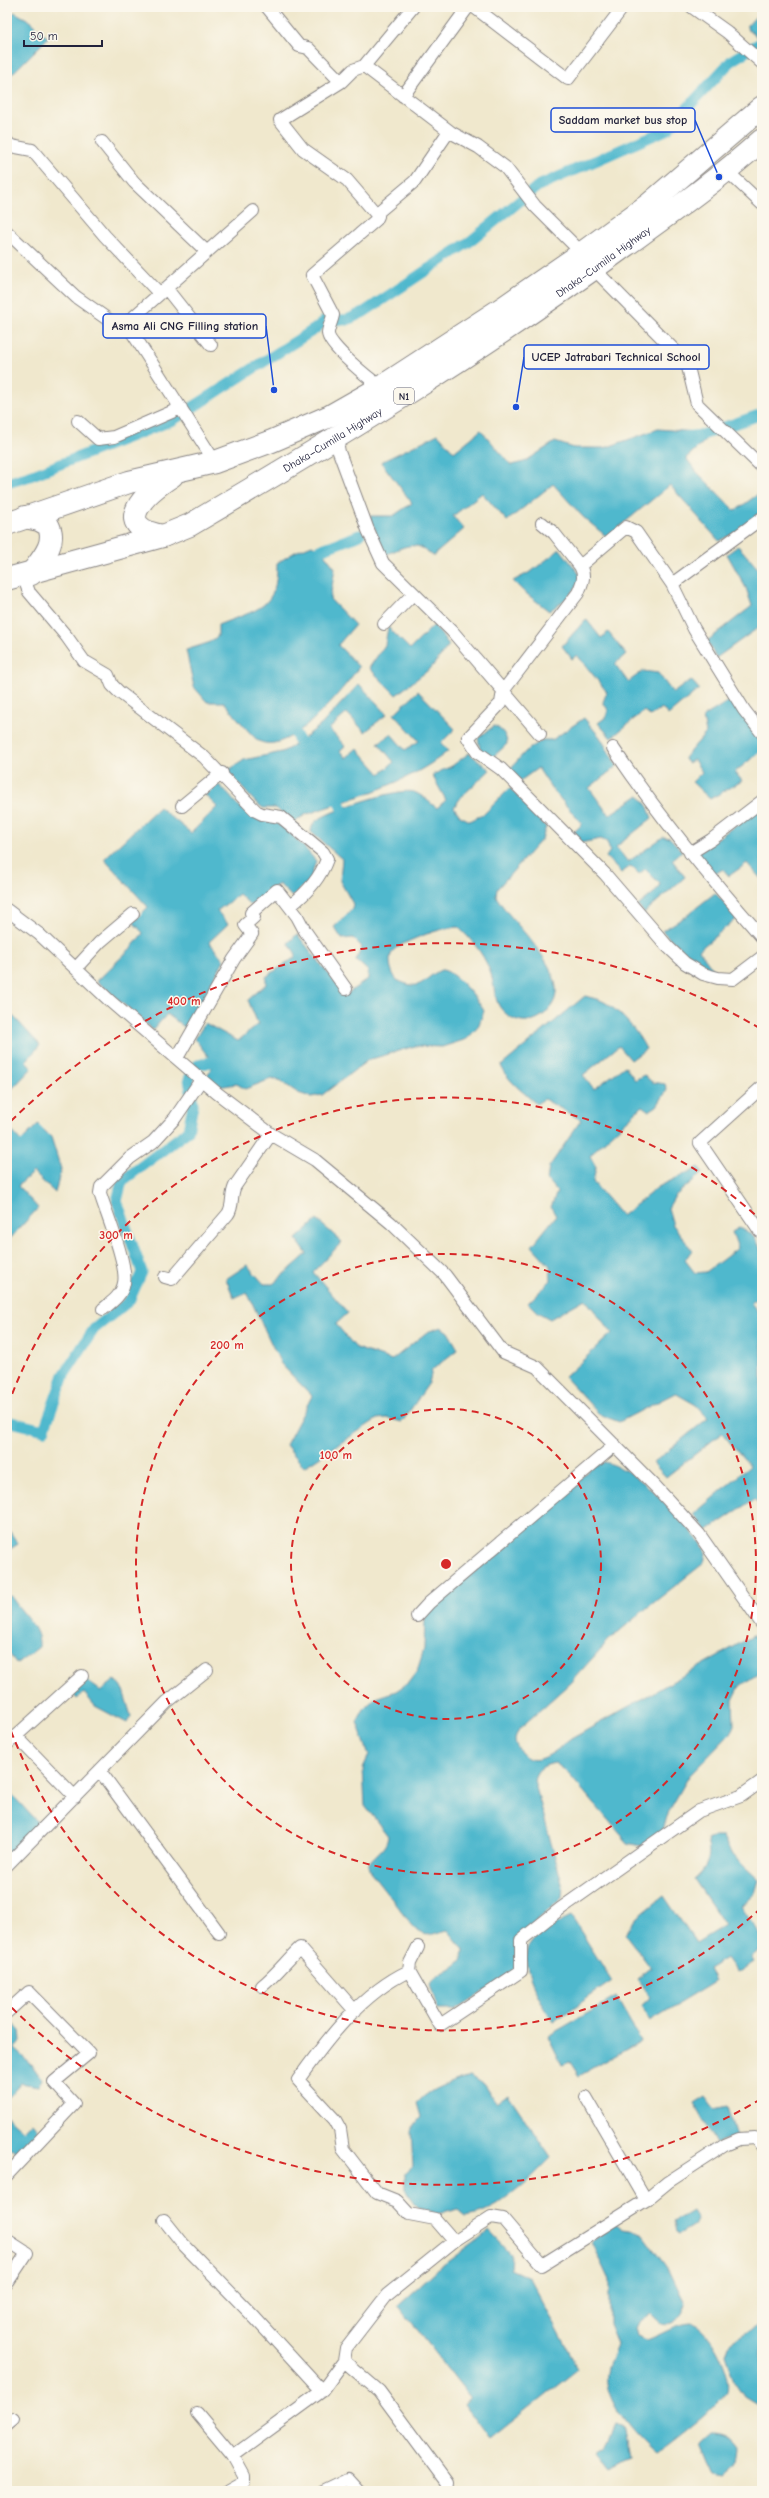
<svg xmlns="http://www.w3.org/2000/svg" width="769" height="2498" viewBox="0 0 769 2498" font-family="'Comic Neue',sans-serif">
	<style>
		.water { fill: #4fb8cd; stroke: #386d84 }
		.lines { fill: none; stroke-linecap: round; stroke-linejoin: round }
		.canal { stroke: #4fb8cd; stroke-width: 11 }
		.street-casing { stroke: #898584; stroke-width: 14 }
		.highway-casing { stroke: #898584; stroke-width: 24 }
		.street { stroke: #fff; stroke-width: 12 }
		.highway { stroke: #fff; stroke-width: 22 }
		.ring { fill: none; stroke: #d62828; stroke-width: 2; stroke-dasharray: 7 5 }
		.labels { text-anchor: middle; stroke-width: 3; stroke-linejoin: round; paint-order: stroke }
		.shield { fill: #fbf7ec; stroke: #636270; stroke-width: 1 }
		.shield-label { font-size: 10px; font-weight: bold; fill: #22223b }
		.street-label { font-size: 11px; fill: #22223b; stroke: #fbf7ec }
		.centre { fill: #d62828; stroke: #fbf7ec; stroke-width: 2 }
		.ring-label { font-size: 12px; text-anchor: middle; font-weight: bold; fill: #d62828; stroke: #fbf7ec; stroke-width: 3; stroke-linejoin: round; paint-order: stroke }
		.leader { fill: none; stroke: #1d4ed8; stroke-width: 1.5 }
		.callout-dot { fill: #1d4ed8; stroke: #fbf7ec; stroke-width: 1.5 }
		.callout { fill: #fbf7ec; stroke: #1d4ed8; stroke-width: 1.5 }
		.callout-label { font-size: 12px; text-anchor: middle; font-weight: bold; fill: #22223b }
	</style>
	<rect width="100%" height="100%" fill="#fbf7ec"/>
	<filter id="ink" filterUnits="userSpaceOnUse"><feTurbulence type="fractalNoise" baseFrequency=".025" numOctaves="2"/><feDisplacementMap in="SourceGraphic" scale="8" xChannelSelector="R" yChannelSelector="G"/><feConvolveMatrix kernelMatrix="1 2 1 2 8 2 1 2 1" color-interpolation-filters="sRGB"/></filter>
	<filter id="wash" filterUnits="userSpaceOnUse"><feTurbulence type="fractalNoise" baseFrequency=".012" numOctaves="4" result="noise"/><feDisplacementMap in="SourceGraphic" scale="16" xChannelSelector="R" yChannelSelector="G"/><feGaussianBlur stdDeviation="0.9" result="paint"/><feColorMatrix in="noise" values="0 0 0 0 0 0 0 0 0 0 0 0 0 0 0 0 0 1.4 0 .05"/><feComposite in="paint" operator="in"/></filter>
	<g filter="url(#wash)">
		<rect width="100%" height="100%" fill="#f0e8cd"/>
		<path class="water" d="M762 10V40L747 29 748 25Z
			M14 12 27 19 48 38 7 79V19Z
			M658 429 697 432 705 441 686 458 696 471 735 511 761 492 762 511 740 530 719 541 670 485 607 537 583 517 553 484 507 521 482 493 453 516 464 529 433 556C415 539 406 546 385 555L370 516H393L412 503 381 462 438 434 454 452 481 430 511 465 524 462 555 442 574 448H605Z
			M312 545 322 551 335 568 330 599 355 625 338 645 359 667C344 688 290 757 259 741 251 736 231 710 224 702H207L194 687 186 650 208 643 218 636V625C257 609 278 610 277 563L295 552Z
			M738 546 762 573V625L716 658 707 641 752 606 746 588 727 554Z
			M560 549 581 576C577 592 563 602 549 611L523 591 513 581 532 571Z
			M586 619 601 638 608 632 626 654 615 664 628 682 643 671 658 673 673 693 691 680 699 689 668 715 662 708 650 716 644 711 611 738 598 723 606 717 608 710 603 702 607 692 577 655 572 659 562 646Z
			M434 625 449 645 431 668 396 695 369 668 385 645 388 627 410 649Z
			M359 684 387 714 365 732 347 713 329 729 345 746 340 751 346 758 357 748 380 774 394 762 378 743 391 734 405 750 419 741 394 714 418 691 455 729 441 743 448 751C407 785 354 797 305 815L294 822 275 808H263L255 802 227 771 244 760 282 752 295 745 322 724Z
			M732 699 762 739V750L735 772 742 781 710 799 692 782 702 772 694 760 688 763 684 758 706 733 703 717Z
			M584 718 600 737 617 766 589 788 609 815 639 795 648 807 652 818 616 847 628 862 663 837 670 838 682 851 672 860 685 877 644 913 638 906 655 892 660 884 645 869 639 874 631 866 621 873 606 857 610 851 607 842 601 839 580 843 572 834 582 824 552 789 538 768 520 781 510 769 525 752 542 740H552Z
			M494 726C502 729 507 736 507 744L494 756 490 757 480 749 478 738Z
			M469 753 490 770 462 796 454 807 460 816 470 821 484 814 510 788 546 827 542 839 497 889 496 896C510 923 578 977 549 1009 545 1015 535 1021 528 1021 519 1022 510 1018 503 1011 492 1000 496 983 489 969 483 953 471 939 458 927 442 927 410 939 396 948 386 955 390 972 397 980 423 993 421 979 441 970 453 969 479 1001 484 1011L478 1027 467 1039 442 1047 415 1046 368 1060 322 1095 311 1097 298 1093 279 1080 271 1079 245 1089 237 1084C220 1086 221 1090 207 1077L213 1063 195 1039 205 1023 238 1041 258 1024 248 1000 266 984V977L294 958 296 954 288 943 297 934 345 995 368 979V971L356 960 362 947 353 938 342 939 334 927 352 909 353 904 340 881 342 859 311 832C311 827 314 821 319 819 333 810 399 787 414 792 422 795 430 803 437 808L446 800 432 775 452 766Z
			M219 785C229 793 236 806 247 813 255 819 264 818 273 822 287 827 306 849 316 861L310 880 292 897 279 884 250 905 239 894 217 911 228 924 209 942 224 960 187 1029 167 1014 153 1030 97 981 132 947 143 933 133 922 148 907 104 859 159 807 191 833 217 807 205 795Z
			M762 806V880L747 863 729 876 723 869 713 875 696 854Z
			M715 893 738 917 699 950 716 973 693 960 662 931 686 916Z
			M585 996C591 998 600 999 606 1003 623 1014 637 1031 646 1049L631 1060 619 1046 583 1075 594 1089 625 1066 635 1080 644 1075 652 1082 665 1084 667 1090 657 1106 649 1111 642 1106 596 1149 590 1156 596 1167 593 1182 622 1216 658 1187 699 1167 702 1173 675 1196 668 1208 673 1225 692 1250 685 1260 695 1273 706 1272 738 1248 732 1232 739 1228C769 1237 762 1270 762 1296L751 1303 762 1317V1507L754 1499 707 1531 694 1514 750 1466 722 1433 666 1477 653 1463 708 1418 696 1405 675 1393 619 1422 599 1414 565 1377 612 1333 585 1299 550 1319 537 1312 528 1303 551 1280 550 1266 532 1246 556 1216 551 1207 557 1192 547 1180 549 1167 581 1120 544 1099 536 1104C522 1090 510 1084 501 1066Z
			M13 1016 40 1045 26 1061 32 1068 7 1094V1021Z
			M38 1124 51 1137 61 1169 55 1193 33 1172 18 1186 38 1208 7 1242V1126L21 1141Z
			M317 1220 342 1242 313 1272 348 1313 336 1324 356 1348 392 1360 427 1332 441 1327 448 1332 458 1349 432 1370 429 1383 402 1422 387 1418 377 1419 304 1467 286 1445 312 1396 281 1364 247 1292 234 1298 226 1279 247 1265 264 1284H273L307 1254 296 1239Z
			M605 1462C645 1473 672 1512 700 1541L706 1553 704 1563 643 1611 609 1640 570 1683 519 1729C514 1739 513 1742 520 1751 535 1772 556 1750 571 1739L753 1636 762 1638V1671L740 1686 733 1700 734 1725 730 1734 689 1776 669 1811 662 1833 641 1846 628 1843 566 1771 555 1763C544 1765 536 1769 534 1780L563 1887 562 1898 522 1934 518 1965 510 1974 454 2010H438L430 1984C439 1970 464 1968 464 1950L448 1930C435 1932 429 1939 417 1931L370 1871 368 1866C372 1854 387 1851 388 1836L365 1806 363 1768 369 1755 357 1722 364 1709 375 1698 396 1691 408 1683 417 1671 424 1649 425 1616 436 1601 487 1562 594 1466Z
			M7 1527 18 1544 7 1551Z
			M7 1595 11 1596C21 1613 41 1627 39 1647L17 1664 7 1651Z
			M115 1680 123 1690 131 1716 127 1723 95 1706 84 1693 77 1699 71 1692 81 1681H87L101 1691Z
			M7 1789 39 1824 7 1859Z
			M714 1837H723L732 1855 759 1880 755 1893 741 1906 762 1939V1948L751 1957 754 1962 737 1973 726 1958 708 1969 714 1982 650 2021 641 2006 651 1997 637 1979 651 1968 625 1934 637 1918 664 1896 696 1943 725 1925 694 1879C707 1868 712 1857 707 1840Z
			M571 1916 612 1981 553 2022C544 2006 517 1964 529 1946 538 1932 557 1923 571 1916Z
			M616 1997 641 2041 579 2076 570 2062 562 2065 548 2036Z
			M7 2017 20 2031 21 2040 14 2049 31 2064 42 2079 38 2086 21 2083 7 2099Z
			M471 2076 483 2084 496 2103 508 2094 551 2158C529 2180 499 2212 466 2216L458 2209 438 2214 418 2207 405 2189V2173L413 2166 411 2130 421 2117 417 2103C430 2088 451 2082 471 2076Z
			M705 2097 714 2109 727 2106 736 2137 716 2144 694 2104Z
			M7 2116 24 2131 32 2123 39 2131 32 2143 19 2155 13 2148 7 2153Z
			M692 2211 697 2219 694 2225 679 2234 676 2232 674 2222Z
			M615 2224 623 2230 636 2232 643 2235 670 2272 685 2303C683 2313 674 2327 662 2323L651 2313 638 2322 635 2328 637 2336 647 2340C661 2335 674 2325 690 2324 708 2324 732 2376 727 2392 724 2400 666 2447 655 2453 635 2436 603 2401 607 2373 608 2363 614 2353 617 2344L609 2325V2280L591 2242Z
			M489 2231 511 2254 510 2269 530 2278 578 2369 490 2439 464 2404 470 2397 398 2305 439 2268Z
			M762 2323V2408L744 2397 734 2382 725 2355 728 2346 732 2341Z
			M616 2424 623 2427 629 2458 609 2469 596 2453 605 2447Z
			M711 2433C726 2433 733 2436 741 2449L739 2464 724 2477 713 2475 700 2443Z"/>
		<g class="lines">
			<path class="canal" d="M684 437 702 435 762 414
				M7 483 30 476 173 420 315 329 327 319 347 320 364 312 472 240 538 186 668 129 732 60 762 42
				M309 558 312 553 360 535
				M289 720 306 756
				M333 789 348 822
				M7 1421 44 1430 64 1375 94 1329 129 1301 142 1272 117 1201 122 1181 188 1131 193 1104 189 1079 198 1065 227 1058"/>
		</g>
	</g>
	<g filter="url(#ink)">
		<g class="lines">
			<g class="street-casing">
				<path id="street" d="M267 7 299 46 308 48 341 82 353 70 364 66 452 133 478 147 505 167 535 206 582 253
					M474 7 568 79 623 7
					M692 7 727 32 762 63
					M364 66 413 7
					M341 82 280 120 303 149 347 180 378 216 376 220 312 275 333 315C332 321 328 328 328 333 327 345 371 380 381 387
					M403 96 468 7
					M7 142 11 146 32 150 105 236 159 293
					M102 142 134 182 207 252
					M727 171 762 204
					M377 213 415 181 449 131
					M7 232 76 297 113 323 130 329
					M594 269 687 363 697 404 762 467
					M166 288 211 345
					M78 421 98 439 114 437 181 408
					M336 437 339 452 368 530 383 563 452 631 540 734
					M215 462 130 329 128 322 253 211
					M542 523 554 533 580 566C586 577 582 583 578 593L503 691 501 703 468 738 477 752 501 769 605 874 667 946 685 963 703 974 718 978 733 979 762 957
					M580 566 626 527 636 532 672 584 694 629 744 710 762 733
					M23 576 29 592 67 637 84 661 108 675 112 685 119 692 204 757 256 811 262 814 281 817 323 852 327 859C320 879 307 893 290 906
					M672 584 762 518
					M384 624 413 594
					M613 748C658 815 709 877 762 937
					M182 806 222 773
					M690 853 711 840 762 801
					M7 910 39 934 111 1002 217 1093 271 1134 315 1160 391 1223 445 1275 503 1352 537 1367 656 1487 699 1534 762 1624
					M76 968 100 942 133 914
					M177 1058 234 959 252 934 245 925 254 917 251 913 277 890 297 916 305 931 346 989
					M760 1231 700 1143 762 1087
					M165 1277 172 1279 228 1214C234 1205 230 1196 235 1186L271 1134
					M103 1309C112 1302 122 1295 124 1283 128 1265 106 1213 100 1193L101 1187 130 1158 153 1142 175 1118 201 1080
					M417 1616 429 1603 615 1445
					M16 1736 75 1797
					M7 1744 82 1676
					M100 1771 219 1933
					M762 1781 741 1796 699 1811 560 1909 521 1940V1971L440 2025 409 1971C362 1993 327 2039 298 2080L335 2120 340 2129 343 2149 377 2193 397 2201 409 2214 435 2219 454 2241 491 2217 503 2219 542 2265 646 2200 668 2182 725 2145 739 2139 755 2138 762 2147
					M7 1865 167 1702 207 1670
					M409 1971 410 1963 418 1947
					M262 1986C276 1975 287 1960 300 1948L355 2011
					M7 2012 29 1992 89 2053 54 2082 74 2104 7 2175
					M586 2097 646 2200
					M164 2220 184 2245 255 2318 322 2391
					M7 2240 27 2253 7 2283
					M344 2361 379 2391 447 2483 446 2491
					M197 2413 233 2456
					M7 2424 13 2419
					M228 2491 244 2482V2476L233 2456 322 2391 344 2361 346 2348 387 2295 454 2241
					M323 2491 348 2479 359 2491"/>
			</g>
			<g class="highway-casing">
				<g id="highway">
					<path d="M25 517 39 520 48 525C58 543 41 560 31 574"/>
					<path d="M7 524 129 482 215 462 272 441 330 416 381 387 504 307 582 253 648 205 762 107"/>
					<path d="M163 536C108 526 147 492 172 476"/>
					<path id="s1" d="M7 579 163 536 190 525C338 438 486 348 625 246 672 212 719 179 762 140"/>
				</g>
			</g>
			<use href="#street" class="street"/>
			<use href="#highway" class="highway"/>
		</g>
	</g>
	<g class="ring">
		<circle cx="446" cy="1564" r="155"/>
		<circle cx="446" cy="1564" r="310"/>
		<path d="M761 1908A466 466 0 0 1 8 1723M8 1405A466 466 0 0 1 761 1220"/>
		<path d="M761 2099A621 621 0 0 1 11 2007M11 1121A621 621 0 0 1 761 1029"/>
	</g>
	<g class="labels">
		<rect class="shield" x="394" y="388" width="20" height="16" rx="3"/>
		<g class="shield-label">
			<text x="404" y="400">N1</text>
		</g>
		<g class="street-label">
			<text dy="4" stroke="none"><textPath href="#s1" startOffset="681">Dhaka–Cumilla Highway</textPath></text>
			<text dy="4" stroke="none"><textPath href="#s1" startOffset="357">Dhaka–Cumilla Highway</textPath></text>
		</g>
	</g>
	<circle cx="446" cy="1564" r="6" class="centre"/>
	<g class="ring-label">
		<text x="184" y="1005">400 m</text>
		<text x="116" y="1239">300 m</text>
		<text x="227" y="1349">200 m</text>
		<text x="336" y="1459">100 m</text>
	</g>
	<path class="leader" d="M719 177L695 120M274 390L266 326M516 407L524 357"/>
	<g class="callout-dot">
		<circle cx="719" cy="177" r="4"/>
		<circle cx="274" cy="390" r="4"/>
		<circle cx="516" cy="407" r="4"/>
	</g>
	<g class="callout">
		<rect x="551" y="108" width="144" height="24" rx="4"/>
		<rect x="103" y="314" width="163" height="24" rx="4"/>
		<rect x="524" y="345" width="185" height="24" rx="4"/>
	</g>
	<g class="callout-label">
		<text x="623" y="124">Saddam market bus stop</text>
		<text x="185" y="330">Asma Ali CNG Filling station</text>
		<text x="616" y="361">UCEP Jatrabari Technical School</text>
	</g>
	<rect width="769" height="2498" fill="none" stroke="#fbf7ec" stroke-width="24"/>
	<path d="M24 40v6h78v-6" fill="none" stroke="#22223b" stroke-width="2"/>
	<text x="30" y="40" font-size="12" fill="#22223b" stroke="#fbf7ec" stroke-width="3" paint-order="stroke">50 m</text>
</svg>
